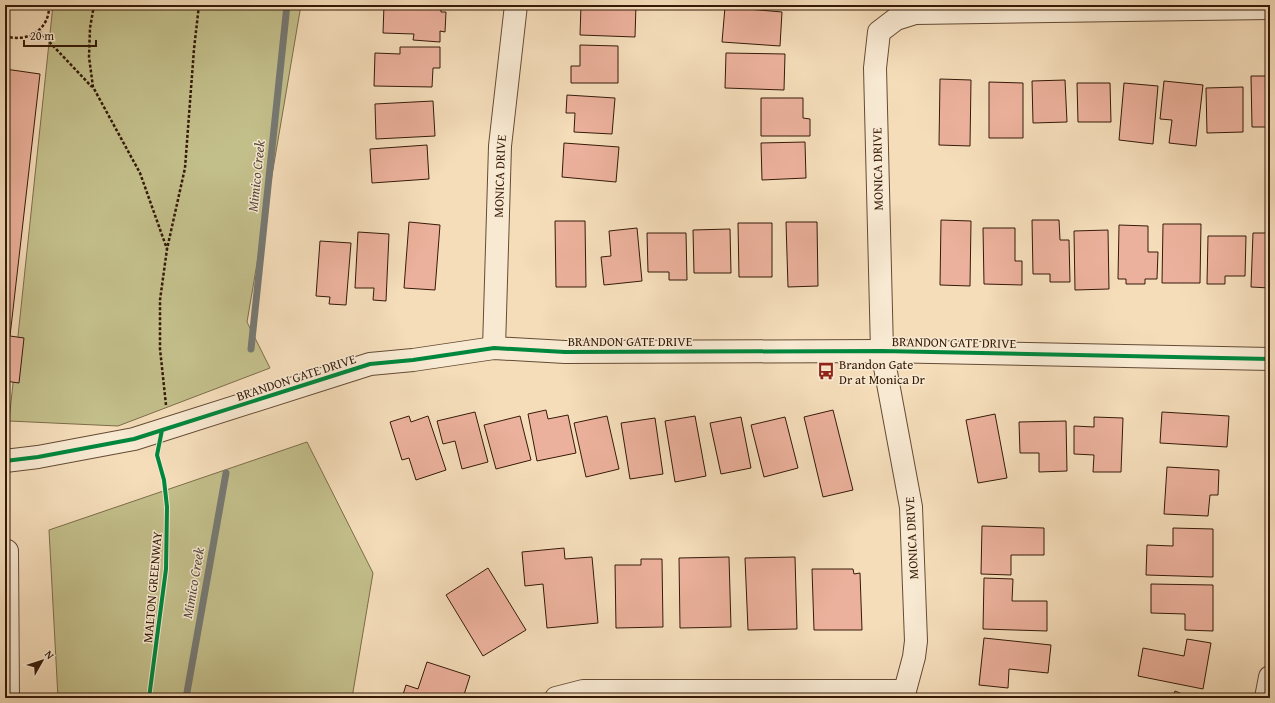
<svg xmlns="http://www.w3.org/2000/svg" width="1275" height="703" viewBox="0 0 1275 703" font-family="'Gentium Book Plus',serif">
	<style>
		.green { fill: #c3bf8b; stroke: #7c6c4a }
		.lines { fill: none; stroke-linecap: round; stroke-linejoin: round }
		.stream { stroke: #767973; stroke-width: 7 }
		.building { fill: #ecb19c; stroke: #351a08 }
		.minor-casing { stroke: #654b34; stroke-width: 24 }
		.path { stroke: #351a08; stroke-width: 2.5; stroke-dasharray: 3 2; stroke-linecap: butt }
		.minor { stroke: #f8e9d2; stroke-width: 22 }
		.cycleway-casing { stroke: #f8e9d2; stroke-width: 6 }
		.cycleway { stroke: #00873e; stroke-width: 4 }
		.labels { text-anchor: middle; stroke-width: 3; stroke-linejoin: round; paint-order: stroke }
		.street-label { font-size: 13px; fill: #351a08; stroke: #f8e9d2 }
		.poi-label { font-size: 13px; fill: #351a08; stroke: #f8e9d2; text-anchor: start }
		.water-label { font-size: 14px; font-style: italic; fill: #564a3e; stroke: #f8e9d2 }
	</style>
	<rect width="100%" height="100%" fill="#f5ddba"/>
	<filter id="stains"><feTurbulence type="fractalNoise" baseFrequency=".005" numOctaves="4"/><feColorMatrix values="0 0 0 0 .2 0 0 0 0 .09 0 0 0 0 .02 0 0 0 .5 -.17"/></filter>
	<radialGradient id="worn" r=".72"><stop offset=".6" stop-color="#630" stop-opacity="0"/><stop offset="1" stop-color="#630" stop-opacity=".3"/></radialGradient>
	<path class="green" d="M53 5H301L247 322 270 368 118 426 9 421Z
		M307 442 373 573 352 698H58L49 530Z"/>
	<g class="lines">
		<path class="stream" d="M251 349 287 5
			M186 698 226 473"/>
	</g>
	<path class="building" d="M384 5H441V12H446L445 32 440 31V42L413 40 414 34 383 33Z
		M581 5H636L635 37 580 35Z
		M725 7 782 12 780 46 722 42Z
		M580 45 618 46V83H571V66H580Z
		M400 47H440V68H433L432 87 374 86 375 53 400 54Z
		M726 53 785 54 784 90 725 88Z
		M5 69 40 74 10 336 24 338 19 383 5 381Z
		M1251 76H1270V127H1252Z
		M940 79 971 80 970 146 939 145Z
		M1065 80 1067 122 1033 123 1032 81Z
		M1164 81 1203 85 1196 146 1169 143 1172 120 1160 119Z
		M989 82 1023 83V138H989Z
		M1077 83H1110L1111 122H1078Z
		M1124 83 1158 86 1153 144 1119 140Z
		M1243 87V132L1207 133 1206 88Z
		M567 95 615 98 612 134 574 132 575 113H566Z
		M761 98H803V118L810 119V136H761Z
		M433 101 435 136 376 139 375 104Z
		M805 142 806 178 762 180 761 143Z
		M564 143 619 147 616 182 562 177Z
		M427 145 429 179 372 183 370 149Z
		M941 220 971 221 970 286 940 285Z
		M1032 220H1059L1060 240H1069L1070 282H1050V274H1033Z
		M555 221H585L586 287H556Z
		M409 222 440 225 435 290 404 288Z
		M786 222H817L818 286 788 287Z
		M738 223H772V277H739Z
		M1163 224H1201L1200 283H1162Z
		M1119 225 1148 226V252H1158L1157 279H1145V284H1126V279H1118Z
		M637 228 642 281 604 285 601 257 611 256 609 231Z
		M983 228H1015V261H1022V285L984 284Z
		M730 229 731 273H694L693 230Z
		M1108 230 1109 289 1075 290 1074 231Z
		M358 232 389 234 386 301 373 300 374 288H355Z
		M647 233H686L687 280H669V272H648Z
		M1253 233H1270V288L1251 287Z
		M1208 236H1246L1245 276H1225V284H1207Z
		M320 241 351 243 346 305 329 304 330 297 316 296Z
		M546 410 548 419 568 415 576 453 537 461 528 414Z
		M833 410 853 490 823 497 804 417Z
		M475 412 488 462 462 469 455 441 443 444 437 421Z
		M1162 412 1229 416 1227 447 1160 443Z
		M995 414 1007 478 978 483 966 420Z
		M409 416 411 422 428 416 446 470 416 480 409 458 402 460 390 422Z
		M520 416 531 460 496 469 484 425Z
		M607 416 619 469 586 477 574 423Z
		M695 416 706 476 675 482 665 421Z
		M741 417 751 468 721 474 710 423Z
		M785 417 798 468 764 477 751 425Z
		M1094 417 1123 418 1121 472H1093L1094 455 1074 454V426L1094 427Z
		M655 418 663 474 630 479 621 423Z
		M1066 421 1067 471 1039 472V453H1020L1019 422Z
		M1167 467 1219 470 1218 495H1210L1208 516 1164 514Z
		M982 526 1044 528V555H1011V575L981 574Z
		M1173 528 1213 529V577L1146 575 1147 545 1173 546Z
		M564 548 565 559 592 557 598 623 547 628 543 584 525 586 522 552Z
		M729 557 731 627 680 628 679 558Z
		M795 557 797 629 748 630 745 558Z
		M641 559H662L663 627 616 628 615 565H641Z
		M488 568 526 630 483 656 446 595Z
		M812 569H853L854 574 860 573 862 630H814Z
		M984 578 1013 579 1012 601H1047V631L983 629Z
		M1151 584 1213 585V631L1185 630V614L1151 613Z
		M984 638 1051 645 1048 673 1009 669 1008 688 979 685Z
		M1187 639 1211 643 1203 689 1138 676 1143 648 1184 656Z
		M427 662 470 676 463 698H402L406 685 418 689Z
		M1175 691 1192 698H1172Z"/>
	<g class="lines">
		<g class="minor-casing">
			<g id="minor">
				<path id="s1" d="M494 348 500 146 516 5"/>
				<path d="M5 461 38 457 134 439 370 364 413 360 494 348 565 352 882 351 1270 359"/>
				<path d="M5 551H7L8 698"/>
				<path d="M556 698 583 691H905"/>
				<path d="M903 698 914 657 916 641 911 507 882 351 875 68 879 32 896 19 915 13 1270 8"/>
				<path d="M1266 698 1270 677"/>
			</g>
		</g>
		<path class="path" d="M94 5 90 28 89 57 93 87 140 173 167 249
			M39 31 92 87
			M5 36C27 43 50 30 49 5
			M166 405 160 349V300L167 249 185 168 194 49 199 5"/>
		<use href="#minor" class="minor"/>
		<g class="cycleway-casing">
			<path id="cycleway" d="M5 461 38 457 134 439 370 364 413 360 494 348 565 352 882 351 1270 359
				M149 698 166 569 167 507 164 480 157 455 162 430"/>
		</g>
		<use href="#cycleway" class="cycleway"/>
	</g>
	<defs>
		<g id="bus-bare" transform="scale(1.38)"><path d="M-5-6H5V4H4V6H2V4H-2V6H-4V4H-5ZM-3.5-4V0h7V-4ZM-3.5 1.2v1.5H-2V1.2ZM2 1.2v1.5H3.5V1.2Z" fill="#8f2418" stroke="#f8e9d2" stroke-width="2.5" paint-order="stroke"/></g>
	</defs>
	<g fill-rule="evenodd">
		<use href="#bus-bare" x="826" y="371"/>
	</g>
	<g class="labels">
		<g class="street-label">
			<text transform="translate(877 169) rotate(-91)" y="5">MONICA DRIVE</text>
			<text dy="5" stroke="none"><textPath href="#s1" startOffset="172">MONICA DRIVE</textPath></text>
			<text x="630" y="346">BRANDON GATE DRIVE</text>
			<text transform="translate(954 342) rotate(1)" y="5">BRANDON GATE DRIVE</text>
			<text transform="translate(296 377) rotate(-18)" y="5">BRANDON GATE DRIVE</text>
			<text transform="translate(911 538) rotate(-93)" y="5">MONICA DRIVE</text>
			<text transform="translate(152 587) rotate(-85)" y="5">MALTON GREENWAY</text>
		</g>
		<g class="poi-label">
			<text x="839" y="369">Brandon Gate<tspan x="839" dy="15">Dr at Monica Dr</tspan></text>
		</g>
		<g class="water-label">
			<text transform="translate(256 176) rotate(-84)" y="5">Mimico Creek</text>
			<text transform="translate(193 583) rotate(-80)" y="5">Mimico Creek</text>
		</g>
	</g>
	<rect width="1275" height="703" fill="none" stroke="#f5ddba" stroke-width="20"/>
	<rect x="6" y="6" width="1263" height="691" fill="none" stroke="#351a08" stroke-width="2"/>
	<rect x="10" y="10" width="1255" height="683" fill="none" stroke="#351a08"/>
	<g transform="translate(42 661) rotate(51)" stroke="#f8e9d2" stroke-width="3" paint-order="stroke">
	<path d="M0-3L7 15L0 10L-7 15Z" fill="#351a08"/>
	<text y="-6" font-size="11" font-weight="bold" text-anchor="middle" fill="#351a08">N</text>
	</g>
	<path d="M24 40v6h72v-6" fill="none" stroke="#351a08" stroke-width="2"/>
	<text x="30" y="40" font-size="12" fill="#351a08" stroke="#f8e9d2" stroke-width="3" paint-order="stroke">20 m</text>
	<rect width="100%" height="100%" filter="url(#stains)"/>
	<rect width="100%" height="100%" fill="url(#worn)"/>
</svg>
